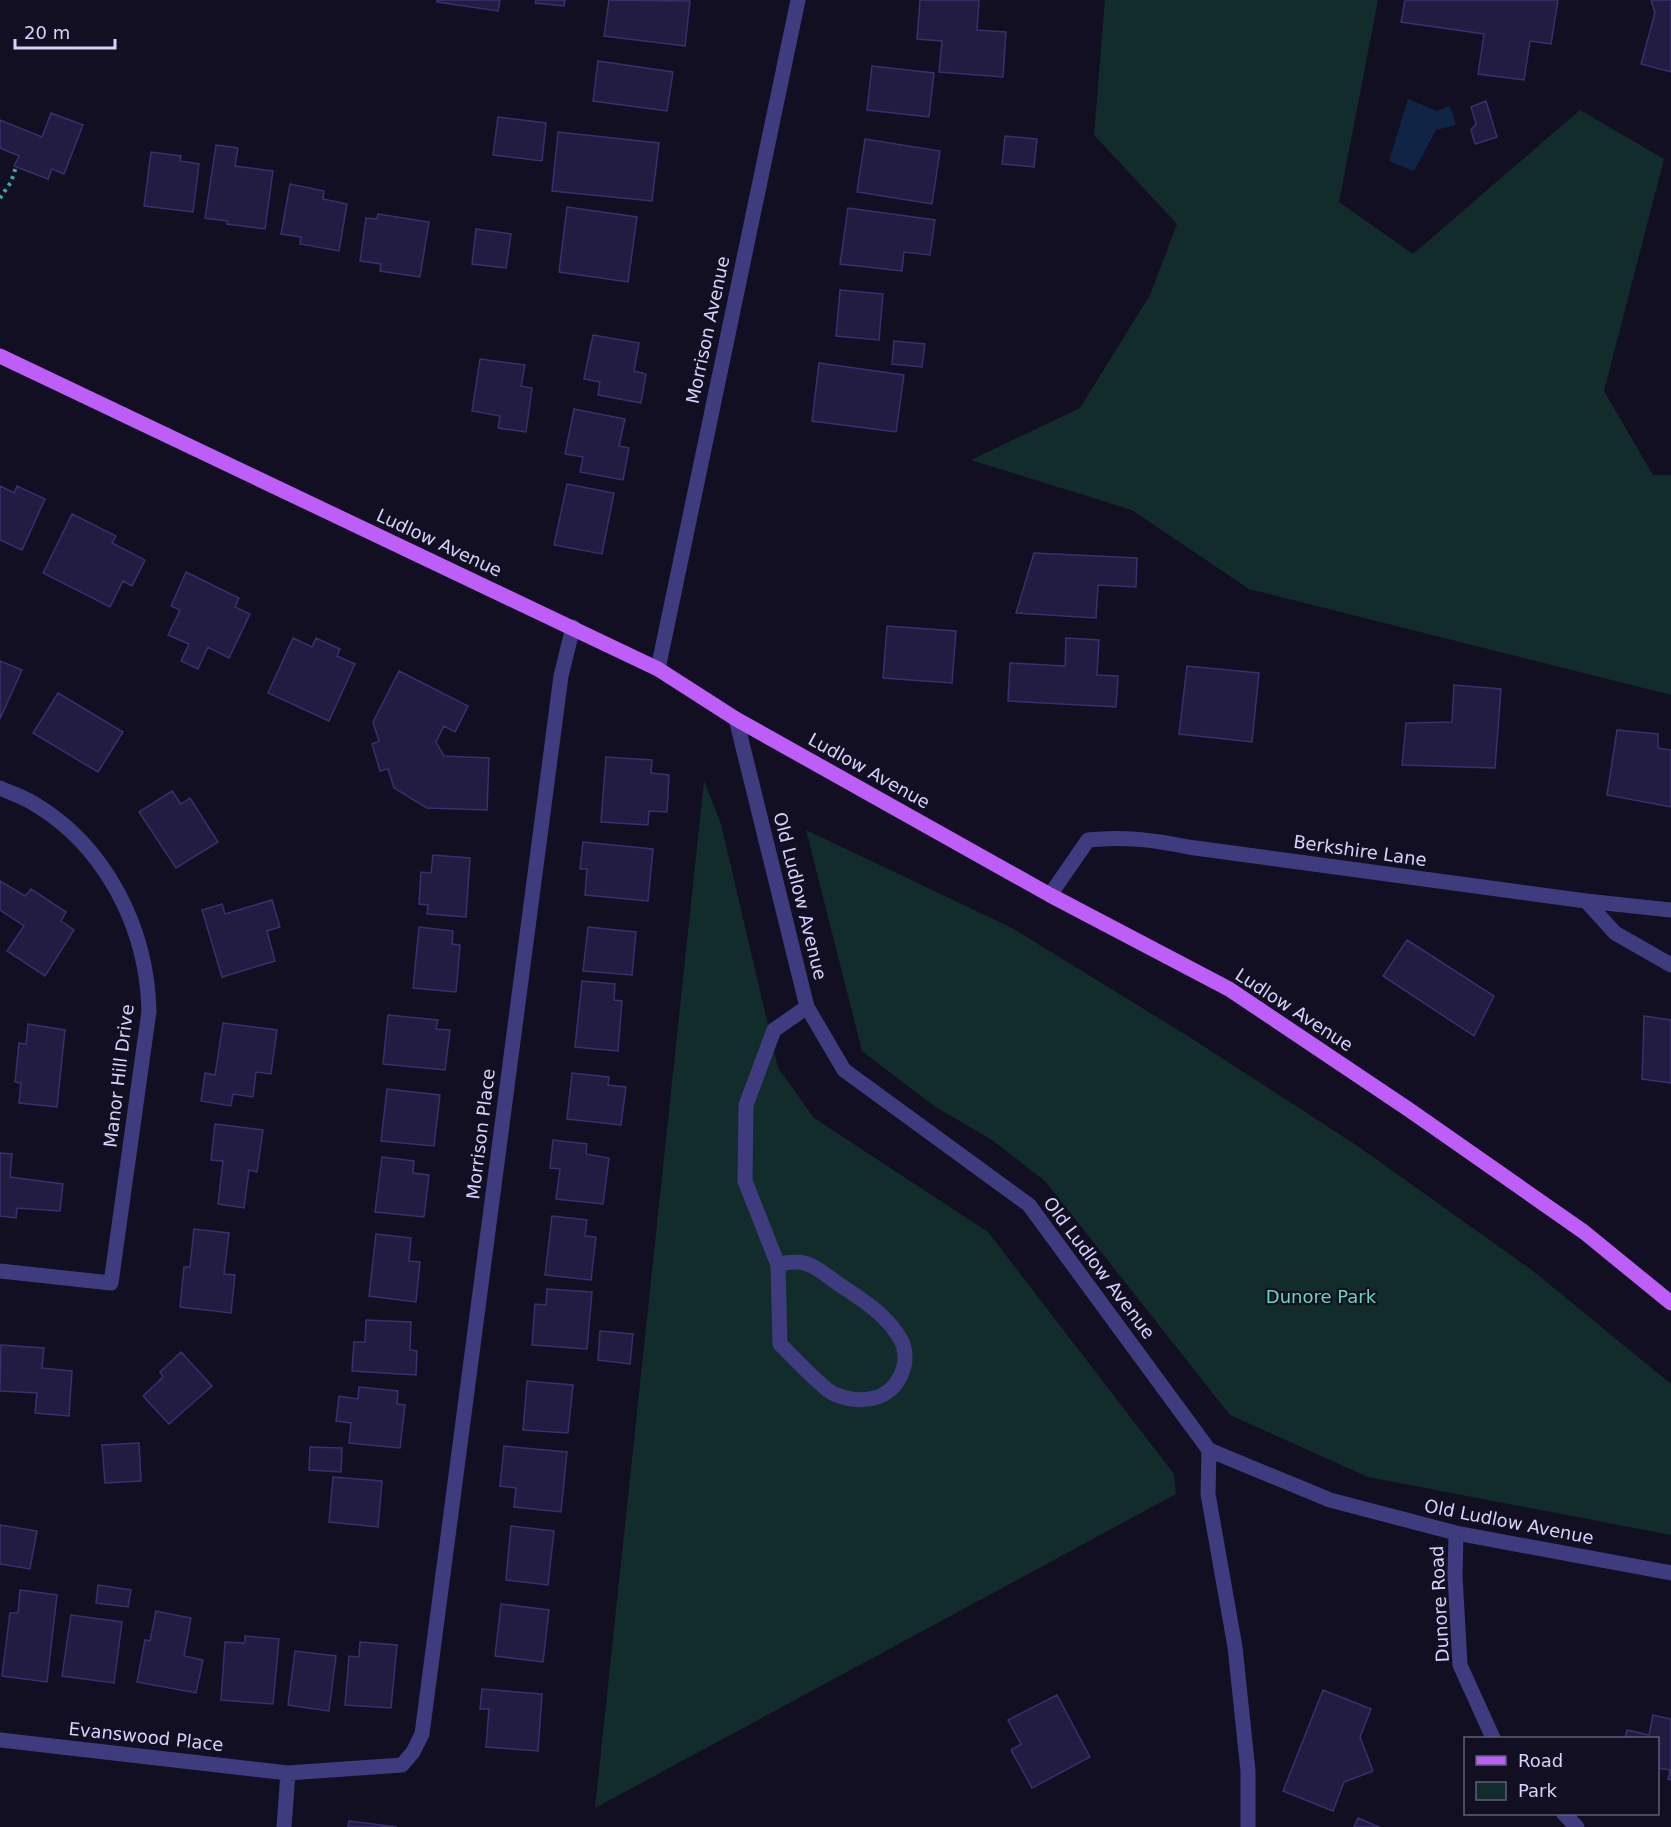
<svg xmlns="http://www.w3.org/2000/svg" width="1671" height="1827" viewBox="0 0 1671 1827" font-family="'DejaVu Sans',sans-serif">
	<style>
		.green { fill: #122c2b }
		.water { fill: #102545 }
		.building { fill: #231c42; stroke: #3a2f6d; stroke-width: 1.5 }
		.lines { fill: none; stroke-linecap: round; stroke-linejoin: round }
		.path { stroke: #34afa6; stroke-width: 4; stroke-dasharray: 3 4.5; stroke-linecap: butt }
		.minor { stroke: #3e3c7f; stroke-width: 15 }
		.major { stroke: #bd5ef8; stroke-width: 15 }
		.labels { text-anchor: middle; stroke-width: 4.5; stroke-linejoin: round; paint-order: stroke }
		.street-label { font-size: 18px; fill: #d6d2fd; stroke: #120f22 }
		.park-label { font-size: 18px; fill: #61daba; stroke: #120f22 }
	</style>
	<rect width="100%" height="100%" fill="#120f22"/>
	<path class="green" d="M1105 0H1378L1339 202 1413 254 1580 110 1664 159 1604 391 1653 475H1671V695L1249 589 1132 510 971 460 1080 408 1150 295 1177 224 1094 135Z
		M704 781 721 824 778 1068 814 1118 988 1232 1174 1474 1176 1494 595 1808Z
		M806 830 1012 928 1191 1038 1359 1147 1533 1271 1671 1384V1535L1368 1477 1230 1415 1045 1181 992 1140 934 1106 862 1051Z"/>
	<path class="water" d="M1408 99 1437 111 1450 106 1456 125 1436 130 1414 171 1389 161Z"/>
	<path class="building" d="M437 0H500L498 11 437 2Z
		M536 0H565L564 6 535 3Z
		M609 0 690 1 685 46 604 36Z
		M920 0H979L977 30 1006 32 1003 77 939 72 942 41 917 39Z
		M1405 0H1558L1551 44 1530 41 1524 80 1478 74 1484 34 1401 22Z
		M1651 0H1671V72L1641 64 1655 13Z
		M598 61 673 72 667 111 593 101Z
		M872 66 934 73 929 117 867 110Z
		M1486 101 1497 137 1475 144 1471 130 1476 124 1471 107Z
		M51 113 83 125 64 174 52 169 48 179 14 166 19 156 0 148V120L42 137Z
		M498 117 546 123 542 161 493 155Z
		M558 132 659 143 652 201 552 191Z
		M1005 136 1037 139 1034 167 1002 164Z
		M865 139 940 151 932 204 857 192Z
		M216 145 238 148 235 166 273 171 265 229 227 224V221L205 218Z
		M151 152 181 156 180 161 199 164 193 212 144 206Z
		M290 184 324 191 323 199 347 204 339 251 300 244 301 237 281 234Z
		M567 207 637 217 628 282 559 272Z
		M848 208 935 220 930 255 904 252 902 271 840 264Z
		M378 214 429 222 420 277 380 271 381 264 360 261 366 218 377 219Z
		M476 229 511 234 506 268 472 264Z
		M840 290 883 294 879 340 836 336Z
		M593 335 639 343 634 371 646 374 641 403 598 395 600 382 584 379Z
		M894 341 925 344 922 367 892 364Z
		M480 359 525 365 521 386 532 388 526 432 498 428 500 416 472 411Z
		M819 363 904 375 896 432 812 421Z
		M574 409 625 419 619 446 629 448 623 480 580 472 583 457 565 454Z
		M567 484 614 493 602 554 554 545Z
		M0 486 14 493 17 486 45 499 22 550 0 540Z
		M72 514 116 536 112 543 145 560 132 586 123 581 110 607 43 573Z
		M1034 553 1137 558 1136 587 1098 585 1096 618 1016 613Z
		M186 572 239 598 235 607 250 614 229 658 208 647 198 669 181 661 189 644 168 635 180 610 171 606Z
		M887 626 956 631 952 683 883 678Z
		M293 638 312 647 316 638 340 649 337 656 355 664 329 721 268 693Z
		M1066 638 1099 640 1097 675 1118 676 1116 707 1008 701 1010 663 1065 666Z
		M0 661 22 670 0 719Z
		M1187 666 1259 673 1252 742 1179 734Z
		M399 671 468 706 455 732 444 726 436 742 444 756 489 758 487 810 427 808 394 788 388 769 380 771 372 744 379 741 373 722Z
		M1454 685 1501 689 1495 768 1402 765 1406 723 1452 722Z
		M58 693 123 732 98 772 33 733Z
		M1617 730 1658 734V748L1671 750V807L1607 795Z
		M606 757 652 760 651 773 669 775 667 812 649 811 648 825 601 822Z
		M172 791 181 804 190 798 218 842 176 868 139 812Z
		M583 842 653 849 648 901 585 895 587 869H580Z
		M433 855 470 858 466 917 427 914 428 905 419 904 421 872 431 873Z
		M0 881 25 896 31 889 66 912 61 921 74 930 45 976 7 951 24 926 0 910Z
		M272 900 280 927 267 931 275 961 222 977 202 910 222 904 225 914Z
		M419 927 453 931 452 944 460 945 456 992 413 988Z
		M588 927 636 932 632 975 583 971Z
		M1407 940 1494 996 1474 1036 1383 976Z
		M582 981 615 984 614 1000 622 1001 618 1051 575 1047Z
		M388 1015 438 1020 436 1029 450 1030 445 1070 383 1064Z
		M1644 1016 1671 1020V1083L1642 1079Z
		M223 1023 277 1030 271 1074 256 1072 253 1097 233 1094 231 1106 201 1101 205 1073 215 1075Z
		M28 1024 65 1030 57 1107 19 1103 21 1083 15 1082 19 1043 26 1044Z
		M572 1073 609 1077 608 1085 626 1087 621 1125 567 1119Z
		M387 1089 440 1095 434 1146 381 1141Z
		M215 1124 263 1130 257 1172 249 1170 244 1208 218 1204 223 1161 211 1160Z
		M553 1140 587 1144 586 1154 609 1158 603 1204 556 1199 560 1169 550 1168Z
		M0 1153 12 1154 10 1177 63 1184 60 1211 17 1208 16 1218 0 1216Z
		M382 1157 414 1161 413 1173 429 1175 424 1217 375 1212Z
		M552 1216 587 1220 585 1236 596 1237 591 1280 545 1275Z
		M194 1229 229 1233 224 1274 235 1275 231 1313 180 1307 184 1267H190Z
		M376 1234 411 1238 409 1261 420 1262 416 1302 369 1296Z
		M547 1289 592 1292 587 1349 532 1345 535 1304 546 1305Z
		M366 1320 411 1322 410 1350 417 1351 416 1375 352 1371 354 1342H365Z
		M600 1331 633 1334 630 1364 598 1360Z
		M1 1345 44 1348 42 1368 72 1371 69 1416 35 1413 37 1393 0 1391Z
		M181 1352 212 1386 169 1424 143 1396 163 1377 160 1372Z
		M527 1381 573 1385 568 1433 523 1430Z
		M359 1387 398 1391 397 1404 405 1405 400 1448 349 1443 351 1423 336 1421 339 1396 358 1399Z
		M139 1443 141 1481 105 1483 102 1445Z
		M504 1446 567 1452 561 1512 514 1507 516 1488 500 1486Z
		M310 1447 342 1448 341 1472 309 1470Z
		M333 1477 382 1481 378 1527 329 1522Z
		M0 1525 37 1531 30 1569 0 1564Z
		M511 1526 554 1531 548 1585 506 1580Z
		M98 1585 131 1590 128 1607 96 1603Z
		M20 1590 57 1595 47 1682 2 1676 10 1613H18Z
		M501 1604 549 1610 543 1662 495 1656Z
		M156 1611 191 1618 184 1656 203 1660 196 1693 137 1682 145 1640 150 1641Z
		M71 1615 122 1622 114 1683 62 1676Z
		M245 1636 279 1639 273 1704 221 1700 225 1642 245 1643Z
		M360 1642 397 1645 391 1708 345 1705 349 1656 359 1657Z
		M295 1651 336 1656 329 1711 288 1705Z
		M482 1689 542 1694 538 1751 486 1747 489 1709H480Z
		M1323 1690 1371 1709 1360 1737 1373 1771 1344 1782 1333 1811 1283 1791Z
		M1057 1695 1090 1757 1032 1788 1011 1750 1021 1744 1008 1720Z
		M1653 1715 1671 1719V1780L1668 1779 1670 1770 1658 1768V1738H1625L1627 1730 1649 1735Z
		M1358 1818 1379 1827H1354Z
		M349 1821 397 1827H348Z"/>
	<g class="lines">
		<path class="path" d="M0 198 11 182 16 167"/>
		<path class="minor" d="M658 669 798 0
			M736 719 807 1007 844 1070 1029 1205 1209 1450 1330 1500 1456 1533 1671 1573
			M0 788C11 793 23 797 33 803 106 846 147 928 149 1011L111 1283 0 1271
			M1050 895 1088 840C1123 836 1154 840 1188 847L1586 901 1671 910
			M1586 901 1615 933 1671 965
			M778 1265C808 1256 817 1269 840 1285 863 1300 887 1315 901 1340 905 1347 906 1359 904 1366 895 1400 864 1406 834 1394 823 1389 791 1355 780 1344L778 1265 745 1181 746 1105 774 1030 807 1007
			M1209 1450 1208 1494 1235 1647 1248 1771V1827
			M1456 1533 1455 1576 1460 1665 1493 1738
			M0 1740 288 1773 402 1765 413 1752 422 1734 561 676 573 627
			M1564 1814 1577 1827
			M284 1827 288 1773"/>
		<path class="major" d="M0 356 658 669 736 719 1050 895 1229 989 1408 1109 1584 1232 1671 1303"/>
	</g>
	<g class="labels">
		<g class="street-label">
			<text transform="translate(708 330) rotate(-78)" y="6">Morrison Avenue</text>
			<text transform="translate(439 543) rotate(25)" y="6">Ludlow Avenue</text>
			<text transform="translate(869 771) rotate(29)" y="6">Ludlow Avenue</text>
			<text transform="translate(1360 851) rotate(8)" y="6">Berkshire Lane</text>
			<text transform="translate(800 896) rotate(76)" y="6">Old Ludlow Avenue</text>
			<text transform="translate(1294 1010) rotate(33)" y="6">Ludlow Avenue</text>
			<text transform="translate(119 1076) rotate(-83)" y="6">Manor Hill Drive</text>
			<text transform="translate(481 1134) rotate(-83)" y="6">Morrison Place</text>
			<text transform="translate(1099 1268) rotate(53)" y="6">Old Ludlow Avenue</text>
			<text transform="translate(1509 1522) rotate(11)" y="6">Old Ludlow Avenue</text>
			<text transform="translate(1440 1604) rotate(-93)" y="6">Dunore Road</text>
			<text transform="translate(146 1737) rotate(6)" y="6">Evanswood Place</text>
		</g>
		<g class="park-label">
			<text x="1321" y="1303">Dunore Park</text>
		</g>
	</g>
	<rect x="1464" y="1737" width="195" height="78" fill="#120f22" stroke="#605d7a" stroke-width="1.5"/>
	<rect x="1476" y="1756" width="30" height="9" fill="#bd5ef8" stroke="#605d7a" stroke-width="1.5"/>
	<text x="1518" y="1767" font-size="18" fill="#d6d2fd">Road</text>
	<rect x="1476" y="1782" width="30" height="18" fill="#122c2b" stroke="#605d7a" stroke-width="1.5"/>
	<text x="1518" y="1797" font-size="18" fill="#d6d2fd">Park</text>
	<path d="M15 39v9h100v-9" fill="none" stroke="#d6d2fd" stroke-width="3"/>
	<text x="24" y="39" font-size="18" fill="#d6d2fd" stroke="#120f22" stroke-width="4.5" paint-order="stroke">20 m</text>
</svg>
